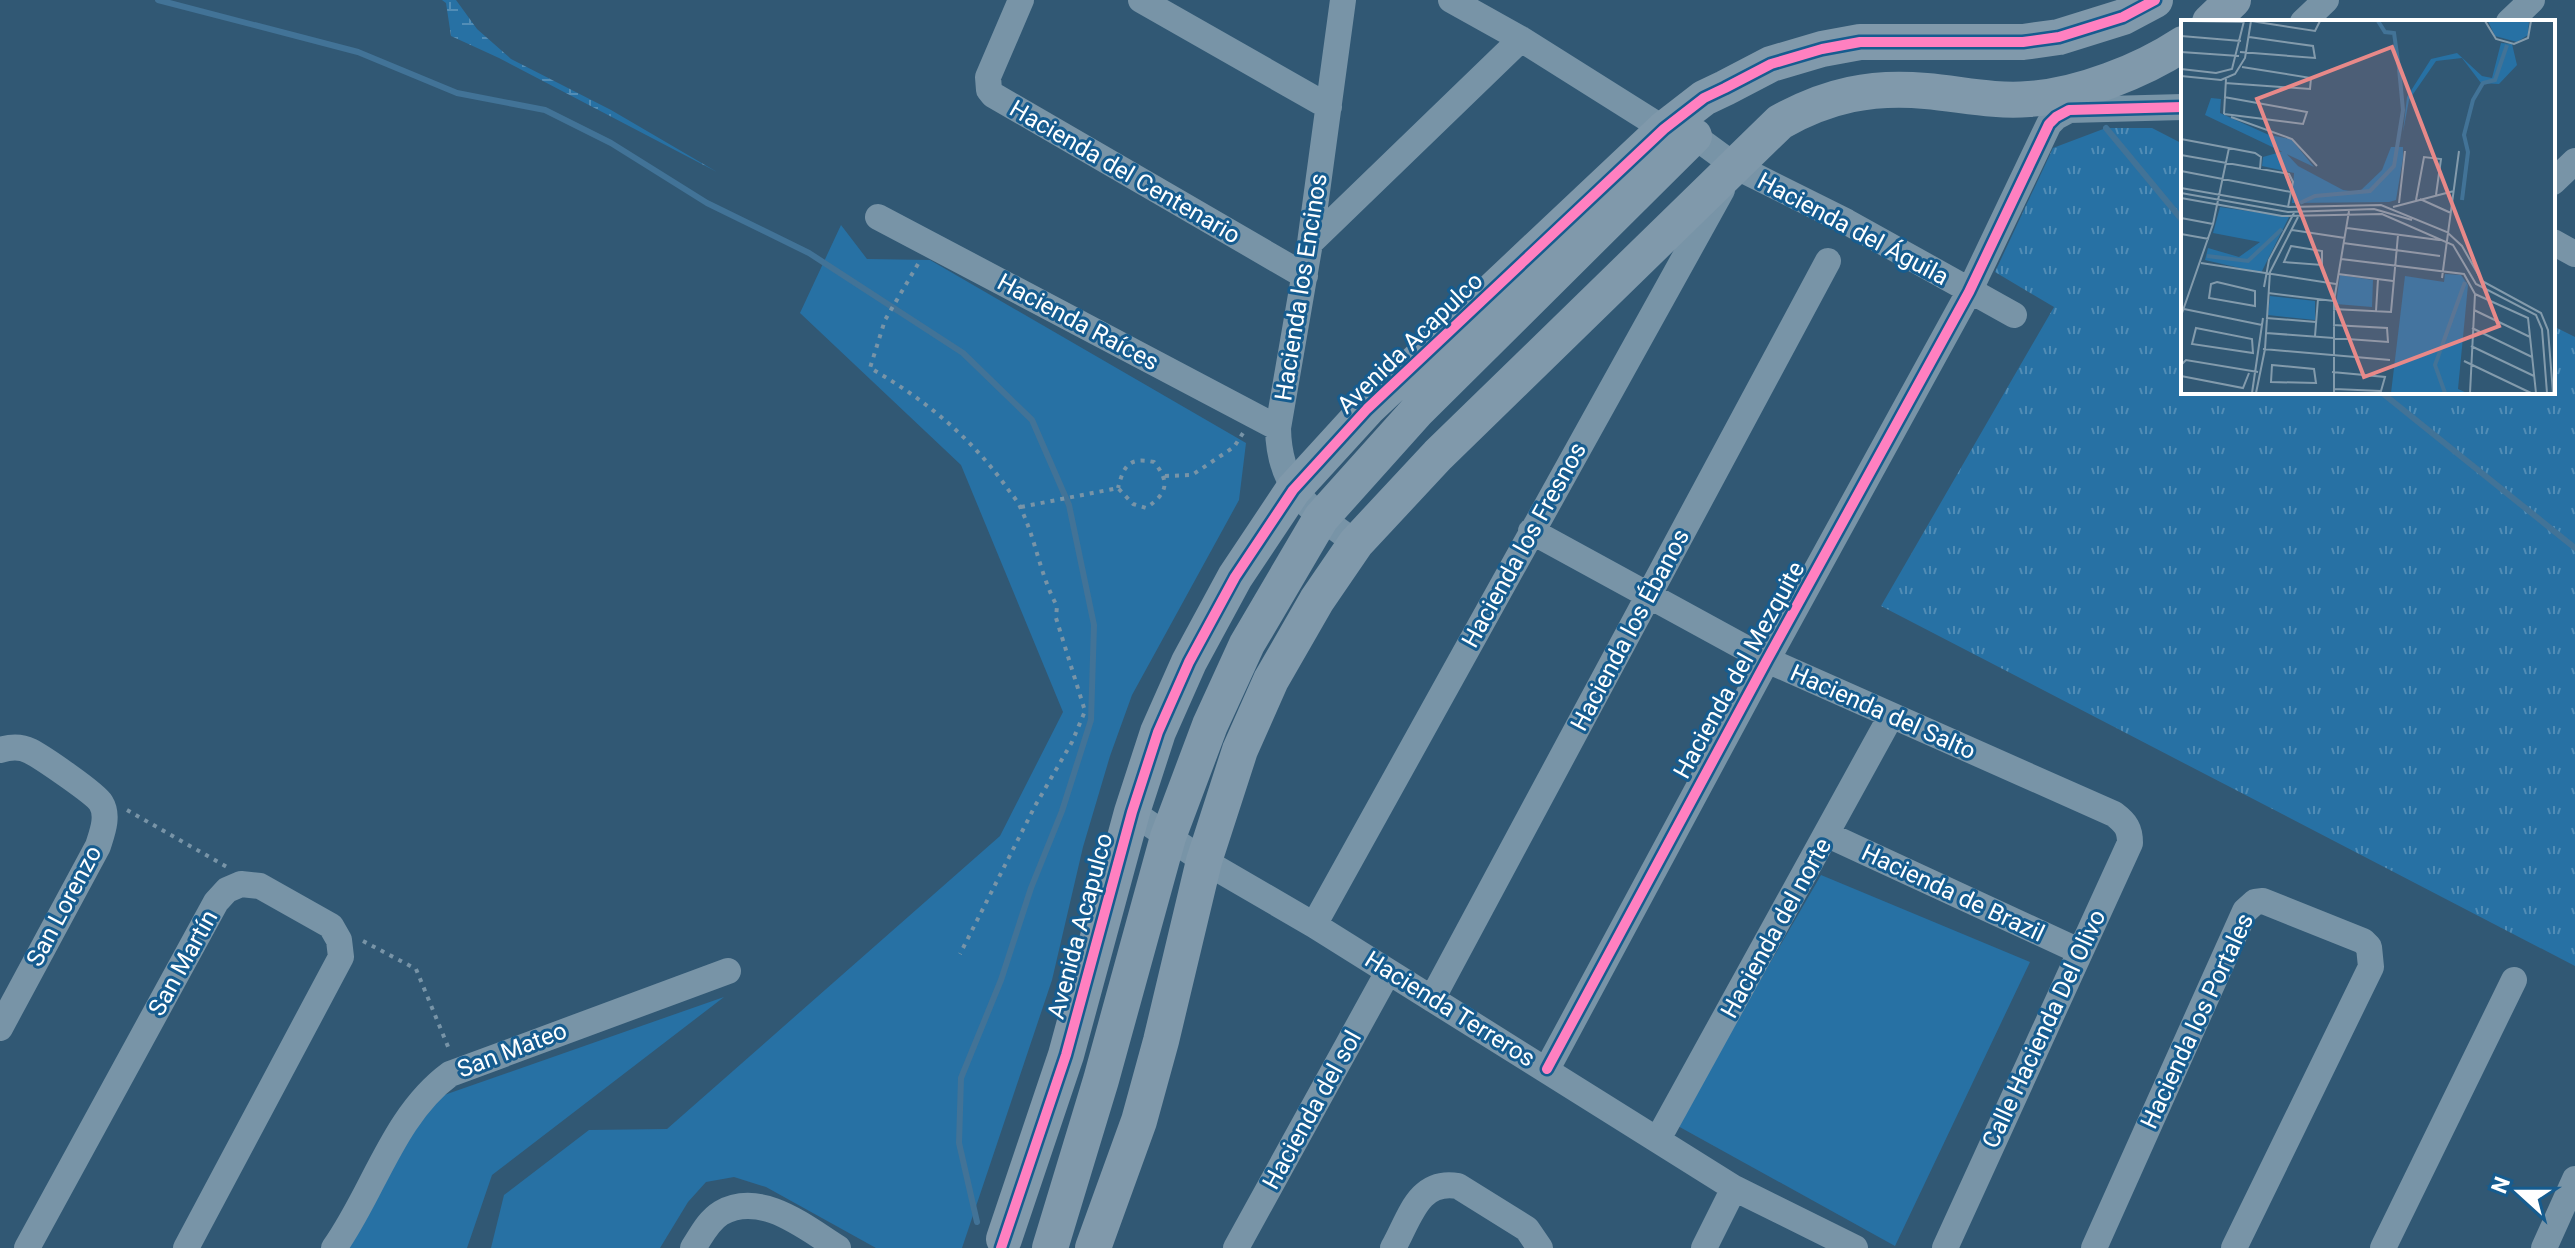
<svg xmlns="http://www.w3.org/2000/svg" width="2575" height="1248" viewBox="0 0 2575 1248" font-family="Roboto,sans-serif">
	<style>
		.grass { fill: url(#grass-tufts) }
		.wetland { fill: url(#wetland-marsh) }
		.park { fill: #2771a4 }
		.lines { fill: none; stroke-linecap: round; stroke-linejoin: round }
		.stream { stroke: #427397; stroke-width: 6 }
		.path { stroke: #7894a7; stroke-width: 4; stroke-dasharray: 4 6; stroke-linecap: butt }
		.street { stroke: #7894a7; stroke-width: 26 }
		.secondary { stroke: #8099ab; stroke-width: 36 }
		.cycleway-casing { stroke: #165c8f; stroke-width: 15 }
		.cycleway { stroke: #ff80c0; stroke-width: 10 }
		.labels { text-anchor: middle; stroke-width: 6; stroke-linejoin: round; paint-order: stroke }
		.street-label { font-size: 24px; fill: #fff; stroke: #165c8f }
		.inset-river { fill: none; stroke: #427397; stroke-width: 4 }
		.inset-road { fill: none; stroke: #839bac; stroke-width: 2 }
		.view { fill: #e88989; fill-opacity: 0.15; stroke: #e88989; stroke-width: 4 }
		.inset-edge { fill: none; stroke: #fff; stroke-width: 4 }
	</style>
	<defs>
		<pattern id="grass-tufts" width="24" height="20" patternUnits="userSpaceOnUse" patternTransform="scale(2)"><rect width="24" height="20" fill="#2771a4"/><path d="M3 7l-1-3M5 7V3M7 7l1-3M15 17l-1-3M17 17v-4M19 17l1-3" fill="none" stroke="#528db6"/></pattern>
		<pattern id="wetland-marsh" width="20" height="14" patternUnits="userSpaceOnUse" patternTransform="scale(2)"><rect width="20" height="14" fill="#2771a4"/><path d="M1 5h8M5 5V1M11 12h8M15 12V8" fill="none" stroke="#528db6"/></pattern>
	</defs>
	<rect width="100%" height="100%" fill="#315874"/>
	<path class="grass" d="M2106 128H2152L2183 144V392H2553V326L2575 337V966L1881 606 2054 307 1995 272 2053 148Z"/>
	<path class="wetland" d="M442 0H456L477 29 511 59 611 110 717 172 499 58 451 36 446 3Z"/>
	<path class="park" d="M841 225 867 259 930 260 1246 443 1239 500 1132 695 1110 756 1083 847 1052 980 962 1248H876L766 1187 734 1177 706 1182 688 1202 660 1248H491L504 1195 589 1130 667 1129 1000 836 1063 712 961 465 800 313Z
		M1821 875 2030 962 1895 1246 1676 1125Z
		M724 997 492 1175 467 1248H340L427 1101Z"/>
	<g class="lines">
		<path class="stream" d="M158 0 358 52 457 93 545 110 611 143 707 203 809 253 963 353 1032 420 1069 505 1094 625 1091 720 1062 811 1031 888 1001 980 961 1078 959 1143 977 1222
			M2106 128 2183 221
			M2381 392 2575 548"/>
		<path class="path" d="M918 264 885 320 870 368C923 398 972 438 1007 488 1012 495 1018 501 1021 509 1036 540 1040 575 1057 606L1056 618 1085 711 1072 742 1035 806 960 954
			M1165 476 1192 475 1234 447 1243 433
			M1021 507 1118 488 1133 504 1146 508C1168 493 1170 482 1154 462 1129 457 1124 465 1118 488
			M127 810 227 867
			M363 941 416 969 449 1049"/>
		<path class="street" d="M1021 0 988 77 989 90 993 95 1305 276
			M1141 0 1329 107
			M1343 0 1310 243 1278 428C1279 490 1310 510 1356 543
			M1451 0 1521 39 1664 129 1694 136 1735 166 1847 222 2014 315
			M2303 22 2326 0
			M2509 22 2532 0
			M2553 182 2575 161
			M878 217 1278 428
			M2553 242 2575 254
			M1310 243 1521 39
			M1531 531 1767 660 2114 814C2126 823 2130 829 2130 843L1945 1248
			M0 750C10 747 20 746 30 751 42 757 96 794 101 803 109 816 102 833 98 846L0 1028
			M1132 812 1204 861 1314 925 1734 1188 1855 1248
			M1828 835 2079 951
			M1314 925 1722 190
			M1432 999 1828 261
			M1547 1069 1767 660 1969 292 2049 124 2056 117 2069 110 2183 107
			M1658 1139 1891 716
			M27 1248 216 902 227 890 241 884 260 886 331 926 339 940 341 957 186 1248
			M334 1248C374 1192 393 1116 450 1074L728 971
			M693 1248C701 1236 708 1221 721 1213 761 1190 806 1228 838 1248
			M1236 1248 1388 972
			M1393 1248C1410 1218 1418 1179 1458 1186L1527 1229 1540 1248
			M1704 1248 1734 1188
			M2094 1248 2245 911 2255 902 2263 901 2363 941 2369 947 2371 967 2234 1248
			M2383 1248 2514 980
			M2544 1248 2575 1179"/>
		<path class="secondary" d="M2210 22 2233 0
			M1004 1239 1066 1055 1132 812 1158 732 1189 662 1235 577 1293 490 1367 409 1664 129 1704 98 1725 88 1771 64 1822 49 1860 42H2023L2059 37 2123 17 2155 0
			M1050 1248 1101 1080 1168 837 1210 725 1247 644 1321 518 1417 411 1694 136
			M1093 1248 1139 1121 1161 1041 1204 861 1240 750 1271 680 1317 600 1356 543 1438 455 1780 122C1828 95 1872 86 1926 91 1961 94 1994 102 2029 99 2079 96 2142 71 2183 44"/>
		<g class="cycleway-casing">
			<path id="cycleway" d="M1547 1069 1767 660 1969 292 2049 124 2056 117 2069 110 2183 107
				M1001 1248 1066 1055 1132 812 1158 732 1189 662 1235 577 1293 490 1367 409 1664 129 1704 98 1725 88 1771 64 1822 49 1860 42H2023L2059 37 2123 17 2155 0"/>
		</g>
		<use href="#cycleway" class="cycleway"/>
	</g>
	<g class="labels">
		<g class="street-label">
			<text transform="translate(1125 172) rotate(30)" y="8">Hacienda del Centenario</text>
			<text transform="translate(1853 229) rotate(28)" y="8">Hacienda del Águila</text>
			<text transform="translate(1301 287) rotate(-81)" y="8">Hacienda los Encinos</text>
			<text transform="translate(1078 322) rotate(28)" y="8">Hacienda Raíces</text>
			<text transform="translate(1410 343) rotate(-44)" y="8">Avenida Acapulco</text>
			<text transform="translate(1524 545) rotate(-61)" y="8">Hacienda los Fresnos</text>
			<text transform="translate(1630 630) rotate(-62)" y="8">Hacienda los Ébanos</text>
			<text transform="translate(1739 670) rotate(-61)" y="8">Hacienda del Mezquite</text>
			<text transform="translate(1883 712) rotate(24)" y="8">Hacienda del Salto</text>
			<text transform="translate(1953 893) rotate(25)" y="8">Hacienda de Brazil</text>
			<text transform="translate(64 906) rotate(-62)" y="8">San Lorenzo</text>
			<text transform="translate(1080 926) rotate(-75)" y="8">Avenida Acapulco</text>
			<text transform="translate(1776 928) rotate(-61)" y="8">Hacienda del norte</text>
			<text transform="translate(183 963) rotate(-61)" y="8">San Martín</text>
			<text transform="translate(1450 1009) rotate(32)" y="8">Hacienda Terreros</text>
			<text transform="translate(2197 1021) rotate(-65)" y="8">Hacienda los Portales</text>
			<text transform="translate(2044 1029) rotate(-65)" y="8">Calle Hacienda Del Olivo</text>
			<text transform="translate(512 1050) rotate(-21)" y="8">San Mateo</text>
			<text transform="translate(1312 1110) rotate(-61)" y="8">Hacienda del sol</text>
		</g>
	</g>
	<g transform="translate(2181 20)">
		<rect width="374" height="374" fill="#315874"/>
		<path d="M264 254 280 255 287 265 277 369 286 373H210L224 256 263 262Z" fill="#2771a4"/>
		<path d="M320 23 331 24 336 45 318 64 300 63 281 38 255 41 228 80 222 112 226 77 250 39 276 33 301 56 311 58Z" fill="#2771a4"/>
		<path d="M307 1H348L347 15 336 22 314 16ZM30 78 40 79 39 93 88 115 110 119 133 147 24 95ZM210 127H222V138L215 180 208 182 111 183 113 153 81 146 82 137 103 131 117 146 162 170 178 172 201 150ZM39 187 108 197 80 253 24 240 27 228 58 237 79 222 32 213ZM159 255 192 260 191 287 155 284ZM89 276 134 281V300L87 295Z" fill="#2771a4"/>
		<path class="inset-river" d="M281 180 287 132 283 115 292 80 302 63 314 60 326 25M119 183 134 176 189 171 213 146 222 90 218 48 213 13 204 12 197 1M26 236 67 241 101 209M264 373 254 345 284 262"/>
		<path class="inset-road" d="M4 1 62 2M70 1 134 11 139 1M304 1 315 19 333 24 347 18 350 1M0 16 60 21M0 32 58 36M59 32 134 38 132 26 68 17M0 49 35 53 51 49 63 1M0 56 40 60 54 54 64 38 70 1M44 63 129 69 130 58 61 47M43 77 126 92 122 104 43 94M43 94 45 59M50 97 111 119 136 146M0 119 74 133 80 137 79 149M0 135 108 154 112 162 107 187M0 151 110 172M0 168 108 187 200 185 266 212 281 226 301 261 360 293 367 310 372 373M0 173 107 192 193 189 231 200M0 178 101 196 201 194 272 225 295 264 355 295 361 309 366 373M239 179 270 193M235 180 243 137 260 139 255 175M218 183 224 131M212 187 273 171M0 198 32 204M166 208 258 220M111 210 164 218M0 214 28 219M162 223 259 236M110 226 141 231V245L103 242ZM160 239 283 254 294 274M20 243 155 264M157 254 212 261M261 258 278 131M36 262 74 271V286L28 278 30 264ZM83 267 88 240 113 193M87 273 153 281M294 274 347 298 355 373M3 289 81 305M152 289 210 292 217 215M293 290 349 317M195 291 197 259M0 296 32 204 48 128M85 298 135 302M15 308 71 319 72 333 11 324ZM291 308 351 337M85 313 207 322 206 308 152 305M134 316 137 279M290 326 353 356M82 329 209 340M283 341 350 373M0 345 5 340 77 352M91 345 133 349 135 363 90 362ZM151 352 204 357 200 371 153 369M0 356 62 368 68 353M71 373 82 298M75 373 84 329 89 252 117 197M153 373V281L168 191M289 373 294 274"/>
		<path class="view" d="M211 27 318 306 183 357 76 79Z"/>
		<rect width="374" height="374" class="inset-edge"/>
	</g>
	<g transform="translate(2519 1192) rotate(291)" stroke="#165c8f" stroke-width="6" paint-order="stroke">
	<path d="M0-6L14 30L0 20L-14 30Z" fill="#ffffff"/>
	<text y="-12" font-size="22" font-weight="bold" text-anchor="middle" fill="#ffffff">N</text>
	</g>
</svg>
